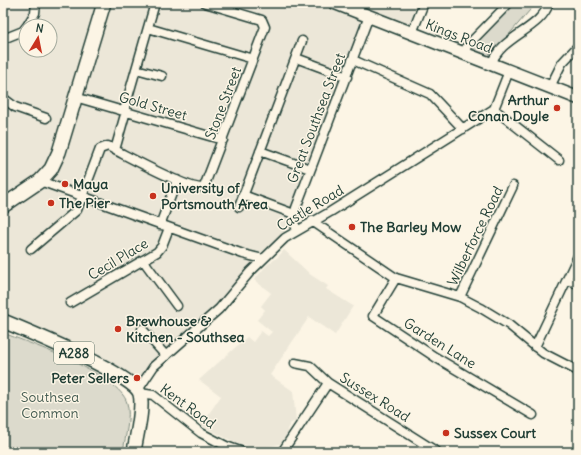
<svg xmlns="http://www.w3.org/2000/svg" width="581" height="455" viewBox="0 0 581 455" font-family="Delius,sans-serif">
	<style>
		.built { fill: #ece7d8; fill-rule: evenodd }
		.green { fill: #dcdacc; stroke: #7e8c80 }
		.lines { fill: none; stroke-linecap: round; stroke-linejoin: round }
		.minor-casing { stroke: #1f3d34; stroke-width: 11 }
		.secondary-casing { stroke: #1f3d34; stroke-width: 15 }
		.primary-casing { stroke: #1f3d34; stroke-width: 16 }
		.minor { stroke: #fcf5e5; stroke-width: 8 }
		.secondary { stroke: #fcf5e5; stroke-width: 12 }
		.primary { stroke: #fcf5e5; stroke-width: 13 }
		.poi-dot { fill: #c8321e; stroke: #fcf5e5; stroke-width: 1.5 }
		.labels { text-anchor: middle; stroke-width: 3; stroke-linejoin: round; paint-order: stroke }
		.shield { fill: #fcf5e5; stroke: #617469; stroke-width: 1 }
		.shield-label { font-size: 13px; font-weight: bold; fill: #1f3d34 }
		.street-label { font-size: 14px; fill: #1f3d34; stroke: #fcf5e5 }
		.poi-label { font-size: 14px; font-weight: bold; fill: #1f3d34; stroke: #fcf5e5; text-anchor: start }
		.park-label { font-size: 14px; fill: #455c52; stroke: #fcf5e5 }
	</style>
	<rect width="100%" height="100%" fill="#fcf5e5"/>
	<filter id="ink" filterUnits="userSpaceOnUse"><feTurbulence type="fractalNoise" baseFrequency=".025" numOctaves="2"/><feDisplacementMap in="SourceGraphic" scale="8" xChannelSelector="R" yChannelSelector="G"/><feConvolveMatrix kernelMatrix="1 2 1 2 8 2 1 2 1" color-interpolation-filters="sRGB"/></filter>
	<g filter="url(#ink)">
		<path class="built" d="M3 3H425L412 33 370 17 294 223 138 390 3 325ZM26 26H50V50H26Z
			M284 250 311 275 328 286 326 289 353 306 335 335 309 317 270 375 293 391 296 421 291 423 287 429 289 433 280 444 264 448 249 447 230 440 201 425 221 396 199 380 247 337 253 342 261 331 268 336 272 332 257 320 265 310 261 306 271 293 254 280 267 265 278 257Z"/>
		<path class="green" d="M512 3H536L488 59 470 50Z
			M3 333C30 343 120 375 127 403 131 417 125 437 123 452H3Z"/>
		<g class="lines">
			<g class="minor-casing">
				<path id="minor" d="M27 26 35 13 36 3
					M148 28 253 59
					M412 33 424 3
					M3 39 23 31 26 27
					M464 54 467 46 509 3
					M296 58 347 77
					M353 60 430 94 463 129
					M491 65C500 36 541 30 549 3
					M136 69 162 76
					M550 87 562 63 578 46
					M75 97 223 140
					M3 98 15 107 46 118
					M494 109 559 160
					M124 111 155 3
					M126 111 115 150C129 157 193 192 204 187L265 27 262 20 205 3
					M260 151 310 169
					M40 181 243 254 263 259
					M243 195 294 214
					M239 207 302 41
					M312 221 396 278 460 297 481 308 509 325 543 353 578 371
					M160 225 177 180
					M297 230 293 220 296 208 369 16
					M31 249 77 210 100 149 108 146 115 150
					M143 260 177 306
					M396 278 373 316 435 357 533 415
					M567 279 578 285
					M460 297 513 186
					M70 303 157 252 162 246 169 228
					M142 329 166 356
					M535 347 578 256
					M295 363 310 366 328 383 437 452
					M138 390 154 366 219 309 250 272 285 238 330 212 494 109 509 71
					M140 393 153 395 201 433 226 446 243 452
					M282 452 328 383"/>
			</g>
			<g class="secondary-casing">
				<path id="secondary" d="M335 3 578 98"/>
			</g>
			<g class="primary-casing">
				<path id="primary" d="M3 206 40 181 51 169 59 152 104 3
					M3 321C25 330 135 375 140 394 144 408 136 437 134 452"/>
			</g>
			<use href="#minor" class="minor"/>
			<use href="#secondary" class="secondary"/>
			<use href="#primary" class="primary"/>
		</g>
	</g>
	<g class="poi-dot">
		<circle cx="557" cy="108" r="4"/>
		<circle cx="65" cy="184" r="4"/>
		<circle cx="153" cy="196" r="4"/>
		<circle cx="51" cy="203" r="4"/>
		<circle cx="352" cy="227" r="4"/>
		<circle cx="118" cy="329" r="4"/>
		<circle cx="137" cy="378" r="4"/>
		<circle cx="446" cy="433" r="4"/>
	</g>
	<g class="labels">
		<rect class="shield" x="54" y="342" width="40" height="22" rx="3"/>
		<g class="shield-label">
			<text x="74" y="358">A288</text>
		</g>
		<g class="street-label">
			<text transform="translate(459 36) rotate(21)" y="5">Kings Road</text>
			<text transform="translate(223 103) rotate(-69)" y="5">Stone Street</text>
			<text transform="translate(153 106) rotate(16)" y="5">Gold Street</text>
			<text transform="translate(316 118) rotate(-69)" y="5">Great Southsea Street</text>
			<text transform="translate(310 208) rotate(-31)" y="5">Castle Road</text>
			<text transform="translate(475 236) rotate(-64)" y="5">Wilberforce Road</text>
			<text transform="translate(118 259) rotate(-31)" y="5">Cecil Place</text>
			<text transform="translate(440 343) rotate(32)" y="5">Garden Lane</text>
			<text transform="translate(375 397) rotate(32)" y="5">Sussex Road</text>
			<text transform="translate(188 406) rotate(36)" y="5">Kent Road</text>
		</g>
		<g class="poi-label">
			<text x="549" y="105" text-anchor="end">Arthur<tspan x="549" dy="16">Conan Doyle</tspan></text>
			<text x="73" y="189">Maya</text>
			<text x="161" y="193">University of<tspan x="161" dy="16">Portsmouth Area</tspan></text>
			<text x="59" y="208">The Pier</text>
			<text x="360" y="232">The Barley Mow</text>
			<text x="126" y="326">Brewhouse &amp;<tspan x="126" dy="16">Kitchen - Southsea</tspan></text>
			<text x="129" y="383" text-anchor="end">Peter Sellers</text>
			<text x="454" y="438">Sussex Court</text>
		</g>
		<g class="park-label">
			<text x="50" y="402">Southsea<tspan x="50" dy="16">Common</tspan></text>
		</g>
	</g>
	<rect width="581" height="455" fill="none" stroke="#fcf5e5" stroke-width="16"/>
	<rect x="8" y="8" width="565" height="439" fill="none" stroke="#1f3d34" stroke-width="1.5" filter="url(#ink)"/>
	<g transform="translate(38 38) rotate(10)"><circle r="19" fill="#fcf5e5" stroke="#a4ab9e"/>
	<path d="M0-3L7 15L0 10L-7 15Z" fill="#c8321e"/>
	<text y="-6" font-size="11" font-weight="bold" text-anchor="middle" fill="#1f3d34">N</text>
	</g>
</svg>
